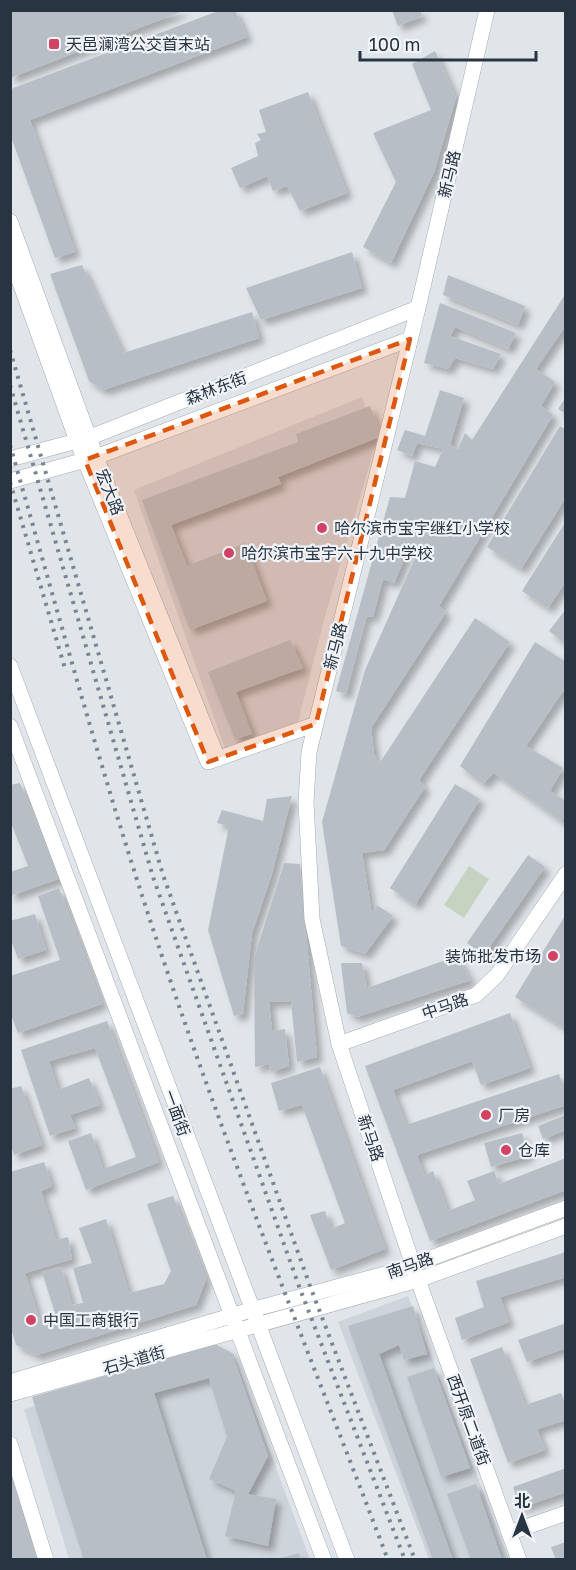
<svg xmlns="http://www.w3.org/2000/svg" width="576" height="1570" viewBox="0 0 576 1570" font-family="'Golos Text','Noto Sans SC',sans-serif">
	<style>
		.built { fill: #ced4db }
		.green { fill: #c7d3c1 }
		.building { fill: #b7bec6; filter: url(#shadow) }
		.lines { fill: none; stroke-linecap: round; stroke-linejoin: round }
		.secondary-casing { stroke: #a5acb3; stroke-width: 16 }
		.secondary { stroke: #fff; stroke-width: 15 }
		.rail { stroke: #798593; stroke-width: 4; stroke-dasharray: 3 6; stroke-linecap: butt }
		.marked { fill: #de570f; fill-opacity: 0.2; stroke: #de570f; stroke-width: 4.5; stroke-dasharray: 12 8; stroke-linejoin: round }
		.poi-dot { fill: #d04365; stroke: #f0f3f7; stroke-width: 2 }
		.labels { text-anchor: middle; stroke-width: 4.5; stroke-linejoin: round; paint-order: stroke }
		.poi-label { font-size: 16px; fill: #283441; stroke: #f0f3f7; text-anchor: start }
		.street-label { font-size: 16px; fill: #283441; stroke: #f0f3f7 }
	</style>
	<defs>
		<filter id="shadow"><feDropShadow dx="5.5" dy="5.5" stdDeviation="3" flood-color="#0004"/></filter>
	</defs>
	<rect width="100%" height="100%" fill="#e0e5e9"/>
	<path class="built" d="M362 397 377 440 325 616 298 722 225 749 134 490Z
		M408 1296 509 1559H429L338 1322Z
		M233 1353 310 1559H69L24 1409Z"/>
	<path class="green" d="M469 866 489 879 464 918 444 905Z"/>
	<path class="building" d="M10 10H183V11L10 78Z
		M221 10H235L247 37 30 120 75 252 55 258 10 134V93L13 88Z
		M392 10H420L422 16 398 26Z
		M435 51 456 98 434 172 391 263 363 247 396 182 373 133 431 110 412 64Z
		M308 92 347 193 300 211 287 186 273 191 267 176 240 188 231 168 258 156 255 143 261 140 257 134 266 132 259 110Z
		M352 252 362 288 261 320 246 288Z
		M82 265 123 353 252 312 259 338 103 390 89 381 50 274Z
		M448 275 525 306 518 325 443 295Z
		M566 293V325L536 369 555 382 541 406 553 415 439 606 446 612 371 728 374 754 379 764 475 618 510 642 419 780 425 787 384 850 362 853 372 915 377 905 393 916 365 954 341 946 322 822 365 670 419 549 410 546 394 583 383 579 373 617 366 616 346 694 336 691 390 497 405 498 415 461 435 467 443 449 417 443 412 456 397 450 405 430 425 436 440 390 464 398 450 445 458 449 465 433 472 440Z
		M440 303 516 333 508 349 455 327 450 336 501 354 493 369 455 358 448 369 424 363Z
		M566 397V414L558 409Z
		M370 406 382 436 278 477 281 484 171 525 187 566 245 543 267 601 190 630 142 500 298 442 296 434Z
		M560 426 566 430V497L521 569 487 547Z
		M566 521V581L548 608 522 591Z
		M566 609V644L549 631Z
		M290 640 303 668 236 692 252 734 235 739 208 672Z
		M535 642 566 662V693L563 691 526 746 563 768 550 791 566 801V814L561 821 494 773 483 784 460 766Z
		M20 783 61 878 10 896V872L28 866 10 820V785Z
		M455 784 480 799 415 905 390 888Z
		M292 796 271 877 252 933 243 1014 234 1016 208 930 229 826 217 823 222 810 263 821 267 799Z
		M528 855 545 867 484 955 467 943Z
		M284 863 300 864 317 1057 297 1062 291 1001 269 1002 272 1031 285 1029 289 1066 271 1072 269 1064 255 1067 254 958Z
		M59 888 102 1004 18 1033 10 1012V976L60 960 38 896Z
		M35 914 46 950 18 959 10 937V921Z
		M566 914V1029L515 997Z
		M457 956 471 980 357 1017 347 1013 341 963H362L367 988Z
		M510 1013 530 1068 481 1085 472 1061 393 1090 406 1125 559 1074 566 1094V1105L417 1155 424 1175 433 1171 448 1211 475 1200 467 1181 494 1171 499 1184 566 1158V1190L430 1241 365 1066Z
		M107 1021 159 1162 86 1190 68 1141 91 1133 103 1169 136 1157 95 1048 49 1061 58 1090 89 1078 100 1105 70 1115 75 1128 50 1136 21 1050Z
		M320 1067 385 1249 331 1270 310 1215 325 1211 331 1229 345 1223 302 1105 279 1111 271 1083Z
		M21 1086 42 1145 14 1155 10 1141V1089Z
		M566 1115V1130L543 1139 538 1126Z
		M522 1133 529 1156 491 1167 484 1143Z
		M44 1162 52 1186 41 1191 56 1240 68 1237 72 1259 25 1273 39 1319 55 1313 42 1272 61 1267 72 1305 83 1303 73 1268 92 1263 79 1228 106 1219 129 1293 164 1284 171 1271 147 1204 173 1196 206 1279 196 1305 37 1355 16 1345 10 1324V1172Z
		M566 1252V1277L500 1297 509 1322 462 1340 455 1318 484 1307 476 1281Z
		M413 1306 427 1354 404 1360 399 1345 379 1354 453 1560H433L348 1326Z
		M566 1323V1348L527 1362 518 1340Z
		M215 1344 232 1353 268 1456 248 1494 276 1499 268 1546 225 1536 236 1491 209 1479 227 1437 209 1378 154 1393 207 1560H84L32 1397Z
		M502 1347 525 1405 561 1393 566 1405V1420L537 1429 545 1450 508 1463 470 1359Z
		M434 1368 470 1468 441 1477 407 1377Z
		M10 1454 41 1560H10Z
		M566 1468V1492L520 1508 513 1487Z
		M476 1484 502 1560H471L447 1494Z
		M566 1542V1560H556L551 1547Z
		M299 1553 301 1560H278V1559Z"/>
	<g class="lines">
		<g class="secondary-casing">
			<path id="secondary" d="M487 10 418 308 309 752 306 802 312 919 339 1044 418 1280 519 1560
				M10 221 96 457 218 759
				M10 255 77 441 208 762 316 724
				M10 459 88 438 418 308
				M10 481 96 457 410 339
				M10 666 347 1560
				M10 726 324 1560
				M339 1044 476 995 497 975 566 874
				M10 1382 251 1310 396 1271 566 1208
				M10 1394 418 1280 566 1226
				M10 1444 46 1560
				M509 1533 566 1513"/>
		</g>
		<use href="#secondary" class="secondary"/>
		<path class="rail" d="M10 350 163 875 310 1286 415 1560
			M10 385 153 877 300 1289 405 1560
			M10 445C58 612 103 780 158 944 227 1152 310 1355 388 1560
			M10 482 66 672"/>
	</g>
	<path class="marked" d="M410 339 316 724 208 762 85 460Z"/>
	<g class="poi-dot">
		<rect x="48" y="38" width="12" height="12" rx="3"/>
		<circle cx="322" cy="528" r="6"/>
		<circle cx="229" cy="553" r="6"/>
		<circle cx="553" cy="956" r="6"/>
		<circle cx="486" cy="1115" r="6"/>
		<circle cx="506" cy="1150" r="6"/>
		<circle cx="31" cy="1320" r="6"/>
	</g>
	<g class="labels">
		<g class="poi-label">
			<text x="66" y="50">天邑澜湾公交首末站</text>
			<text x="334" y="534">哈尔滨市宝宇继红小学校</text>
			<text x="241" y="559">哈尔滨市宝宇六十九中学校</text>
			<text x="541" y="962" text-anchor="end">装饰批发市场</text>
			<text x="498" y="1121">厂房</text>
			<text x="518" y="1156">仓库</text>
			<text x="43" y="1326">中国工商银行</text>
		</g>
		<g class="street-label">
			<text transform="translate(449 174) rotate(-77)" y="6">新马路</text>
			<text transform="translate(216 388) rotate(-21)" y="6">森林东街</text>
			<text transform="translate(110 492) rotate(68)" y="6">宏大路</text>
			<text transform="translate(335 646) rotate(-76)" y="6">新马路</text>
			<text transform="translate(445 1006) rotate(-19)" y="6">中马路</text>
			<text transform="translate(177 1113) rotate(70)" y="6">一面街</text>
			<text transform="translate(371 1138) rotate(71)" y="6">新马路</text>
			<text transform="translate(410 1265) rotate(-19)" y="6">南马路</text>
			<text transform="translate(134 1360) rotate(-16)" y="6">石头道街</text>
			<text transform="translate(469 1420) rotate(70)" y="6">西开原二道街</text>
		</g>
	</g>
	<rect width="576" height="1570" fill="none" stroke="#283441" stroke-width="24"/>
	<g transform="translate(522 1516)" stroke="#f0f3f7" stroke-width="4.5" paint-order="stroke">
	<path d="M0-4.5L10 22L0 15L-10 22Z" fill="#283441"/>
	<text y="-9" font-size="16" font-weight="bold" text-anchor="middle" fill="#283441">北</text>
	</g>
	<path d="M360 51v9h176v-9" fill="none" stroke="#283441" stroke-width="3"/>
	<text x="369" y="51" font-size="18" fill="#283441" stroke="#f0f3f7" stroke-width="4.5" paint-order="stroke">100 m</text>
</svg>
